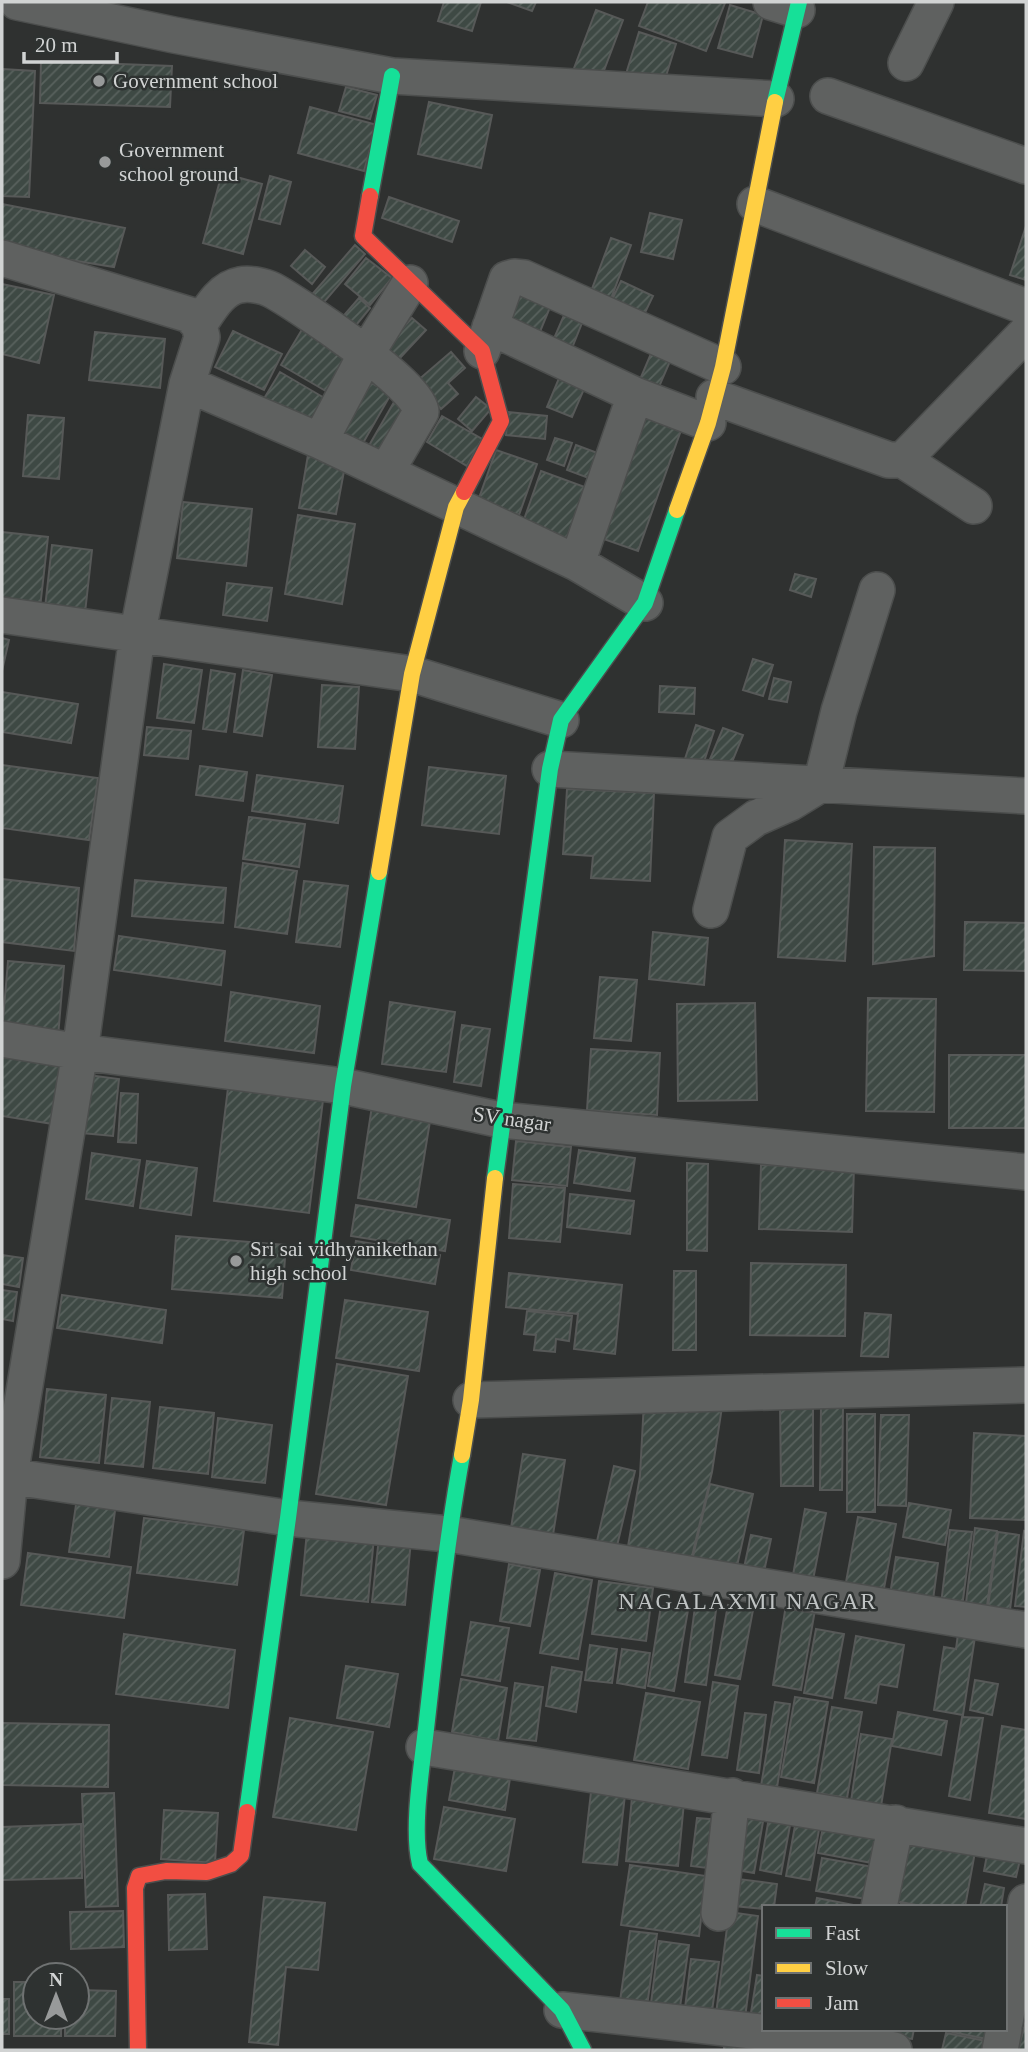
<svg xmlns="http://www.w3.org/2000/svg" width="1028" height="2052" viewBox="0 0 1028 2052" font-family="Georgia,serif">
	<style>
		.building { fill: url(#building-hatch); stroke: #575958; stroke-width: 2 }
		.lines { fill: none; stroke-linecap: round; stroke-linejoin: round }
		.street-casing { stroke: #4c4e4d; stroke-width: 38 }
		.fast-casing { stroke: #4c4e4d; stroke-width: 19 }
		.slow-casing { stroke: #4c4e4d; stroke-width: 19 }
		.jam-casing { stroke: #4c4e4d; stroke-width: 19 }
		.street { stroke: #5f6160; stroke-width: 35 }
		.fast { stroke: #16e098; stroke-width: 16 }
		.slow { stroke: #ffcf43; stroke-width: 16 }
		.jam { stroke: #f24e42; stroke-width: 16 }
		.poi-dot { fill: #989a9a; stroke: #2e3231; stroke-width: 2.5 }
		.labels { text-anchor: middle; stroke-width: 5; stroke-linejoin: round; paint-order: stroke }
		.poi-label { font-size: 21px; fill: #d1d3d3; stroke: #2e3231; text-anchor: start }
		.street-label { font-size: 21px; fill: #d1d3d3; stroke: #2e3231 }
		.neighbourhood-label { font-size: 23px; letter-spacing: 2px; fill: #c0c4c4; stroke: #2e3231 }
	</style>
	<defs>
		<pattern id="building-hatch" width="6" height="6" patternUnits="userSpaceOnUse" patternTransform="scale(1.75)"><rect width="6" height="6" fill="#3e4944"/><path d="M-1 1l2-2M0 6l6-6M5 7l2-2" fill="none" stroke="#59625e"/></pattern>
	</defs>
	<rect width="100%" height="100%" fill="#2f3130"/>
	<path class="building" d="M444 2H481L472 31 438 21Z
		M507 2H536L532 11Z
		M648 2 725 3 706 51 639 26Z
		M730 5 763 15 752 57 718 48Z
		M596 10 623 20 600 81 573 71Z
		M639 32 676 44 662 89 625 77Z
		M41 61 172 66 170 107 40 103Z
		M2 69 35 71 29 197 2 196Z
		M346 87 377 95 370 119 339 111Z
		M429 102 492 115 481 168 418 154Z
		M310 107 377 125 364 171 298 153Z
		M222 173 262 184 243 254 203 243Z
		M270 176 291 182 280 224 259 219Z
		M389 197 459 221 452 242 382 218Z
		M2 204 125 228 114 267 2 249Z
		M650 213 682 220 673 259 641 252Z
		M1026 226V280L1010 275Z
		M611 238 631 245 609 304 589 297Z
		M355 245 365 254 319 308 309 298Z
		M305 250 325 267 312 284 291 266Z
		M366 258 392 278 370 305 345 284Z
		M621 281 653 296 639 325 607 310Z
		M2 284 54 295 39 363 2 354Z
		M515 285 553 300 537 339 500 324Z
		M359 298 370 308 352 330 340 320Z
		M568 306 586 313 568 358 549 350Z
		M412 318 426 330 399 359 380 352Z
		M307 321 362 353 336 397 281 365Z
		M233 331 282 354 264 390 215 367Z
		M95 332 165 339 160 388 89 380Z
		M655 344 674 352 655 396 636 389Z
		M451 352 465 368 448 383 458 394 441 409 417 381Z
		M562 371 587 382 572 417 547 407Z
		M280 372 333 403 315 432 262 402Z
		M366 380 391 394 359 450 334 435Z
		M397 397 416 409 386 460 367 449Z
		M476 397 491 409 472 431 458 419Z
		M636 402 685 419 638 551 589 534Z
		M508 412 547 416 545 439 506 435Z
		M28 415 64 418 59 479 23 476Z
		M442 416 482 439 467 466 427 442Z
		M555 438 572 443 564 466 547 460Z
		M576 445 611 458 602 483 567 470Z
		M309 449 347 455 336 514 299 508Z
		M496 450 537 464 519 515 478 501Z
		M541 471 593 490 572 549 520 531Z
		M183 502 252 509 246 566 177 558Z
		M298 515 355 524 342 604 285 594Z
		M2 532 48 537 40 608 2 603Z
		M52 545 92 550 85 613 45 608Z
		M795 574 816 579 811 597 790 590Z
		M227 583 272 588 267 621 223 615Z
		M2 638 9 640 2 671Z
		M753 659 773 665 763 696 743 690Z
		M164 664 202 670 194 723 157 718Z
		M211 670 235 674 226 732 203 729Z
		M243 670 272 675 262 736 234 732Z
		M774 678 791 682 787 702 769 699Z
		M322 685 359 687 355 749 318 747Z
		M660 686 695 688 694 714 659 712Z
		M2 692 78 704 71 743 2 732Z
		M696 725 714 731 701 771 683 765Z
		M147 727 191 731 188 759 144 755Z
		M723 728 743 735 728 772 708 764Z
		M2 765 98 778 89 840 2 828Z
		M200 766 247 772 243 801 196 795Z
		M429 767 506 776 499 834 422 825Z
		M257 775 343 786 338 823 252 811Z
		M567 789 654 793 650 881 591 878 593 856 563 854Z
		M249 817 305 824 299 867 243 859Z
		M785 840 852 844 845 961 778 957Z
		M874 847 935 848 934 956 873 964Z
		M243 863 297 871 287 934 235 927Z
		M2 879 79 888 74 951 2 942Z
		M135 880 226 888 223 923 132 916Z
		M304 881 348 886 340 947 296 942Z
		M965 922 1026 923V971L964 970Z
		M653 932 708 938 704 985 649 979Z
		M119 936 225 951 221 985 114 970Z
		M8 961 64 966 58 1037 2 1032Z
		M600 977 637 980 631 1041 594 1038Z
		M231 992 320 1006 314 1053 225 1041Z
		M868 998 936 999 934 1112 866 1111Z
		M390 1002 455 1012 446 1072 382 1064Z
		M755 1003 757 1100 678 1101 677 1004Z
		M462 1025 490 1029 481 1086 454 1082Z
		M591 1049 660 1053 657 1115 587 1110Z
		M949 1055H1026V1128H949Z
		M2 1056 61 1065 53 1124 2 1116Z
		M88 1075 119 1079 113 1136 82 1133Z
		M228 1088 323 1100 309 1213 214 1201Z
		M121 1093 138 1094 136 1143 118 1142Z
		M372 1106 431 1115 416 1207 358 1198Z
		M516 1141 571 1147 567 1186 512 1180Z
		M579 1150 635 1158 630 1191 574 1183Z
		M92 1153 140 1160 133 1206 86 1199Z
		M147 1161 197 1168 191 1215 140 1208Z
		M687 1163 708 1164 707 1251 687 1250Z
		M761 1165 854 1167 852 1232 759 1229Z
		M513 1184 565 1188 560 1242 509 1238Z
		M570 1194 634 1201 630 1234 567 1227Z
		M356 1205 450 1220 445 1251 351 1236Z
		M176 1236 286 1245 282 1298 172 1289Z
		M356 1241 440 1255 435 1284 351 1270Z
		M2 1255 23 1258 19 1287 2 1284Z
		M751 1263 846 1265 845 1336 750 1335Z
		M674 1271H696V1350H673Z
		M509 1273 622 1285 615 1354 574 1349 578 1314 506 1307Z
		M2 1290 17 1292 13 1321 2 1319Z
		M62 1295 166 1310 162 1343 57 1328Z
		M345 1300 428 1312 419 1371 336 1358Z
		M527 1311 572 1316 569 1341 556 1339 555 1352 534 1350 536 1335 524 1334Z
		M865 1313 891 1315 888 1357 861 1356Z
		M337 1364 408 1376 386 1505 316 1494Z
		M47 1389 106 1395 99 1463 40 1457Z
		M112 1398 150 1402 143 1467 105 1463Z
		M644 1401 722 1407 712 1472 688 1573 626 1558 640 1476Z
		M780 1402H813V1486H781Z
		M160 1407 214 1413 208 1474 153 1468Z
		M821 1407H843L842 1490H820Z
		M847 1414H875V1512H847Z
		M881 1415H909L906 1506 878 1505Z
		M218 1418 272 1425 265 1483 212 1477Z
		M974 1433 1026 1436V1520L970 1518Z
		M523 1454 565 1460 552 1541 510 1534Z
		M614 1466 635 1471 615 1554 595 1550Z
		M710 1484 753 1494 735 1575 691 1565Z
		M77 1498 116 1503 109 1557 69 1552Z
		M909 1503 951 1510 945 1545 903 1537Z
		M805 1509 826 1513 811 1590 791 1586Z
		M858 1517 896 1524 882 1599 844 1593Z
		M144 1518 244 1530 237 1585 137 1573Z
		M975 1528 997 1531 987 1606 966 1603Z
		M950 1530 972 1532 962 1607 941 1604Z
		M307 1531 374 1537 368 1602 301 1595Z
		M1024 1531 1026 1532V1607L1015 1606Z
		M998 1532 1019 1535 1010 1610 988 1607Z
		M751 1535 771 1539 762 1581 742 1577Z
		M379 1537 411 1540 405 1605 372 1602Z
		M28 1553 131 1567 124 1618 21 1605Z
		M896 1557 938 1563 932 1607 889 1601Z
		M509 1564 540 1570 530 1626 500 1621Z
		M555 1573 592 1580 578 1659 540 1653Z
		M599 1581 653 1588 646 1641 592 1634Z
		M728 1605 753 1610 740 1679 715 1675Z
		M786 1605 815 1610 801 1690 773 1685Z
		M661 1606 688 1610 674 1691 648 1686Z
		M695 1607 716 1610 706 1685 685 1682Z
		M471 1622 509 1628 500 1681 462 1675Z
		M816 1629 844 1634 832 1698 804 1693Z
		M124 1634 235 1650 228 1708 116 1694Z
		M958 1634 975 1637 963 1715 934 1710 944 1647 956 1649Z
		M856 1636 904 1645 897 1687 879 1684 876 1703 845 1698Z
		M590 1645 617 1649 612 1683 585 1680Z
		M622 1649 650 1653 645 1688 617 1683Z
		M346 1666 398 1674 389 1727 337 1718Z
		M552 1667 582 1672 576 1712 546 1706Z
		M461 1679 507 1688 498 1741 452 1732Z
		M975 1680 998 1684 992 1715 970 1710Z
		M713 1682 738 1686 727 1758 702 1755Z
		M515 1683 543 1687 536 1741 507 1738Z
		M646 1693 700 1702 688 1769 634 1760Z
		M795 1697 828 1702 814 1783 781 1777Z
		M775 1702 790 1704 776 1794 760 1792Z
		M832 1707 862 1712 847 1798 817 1793Z
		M898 1712 947 1721 941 1755 892 1746Z
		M745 1713 766 1715 759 1773 737 1770Z
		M962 1717 983 1718 970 1800 949 1796Z
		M290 1718 373 1732 356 1830 273 1817Z
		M2 1723 109 1725 108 1787 2 1785Z
		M1002 1726 1026 1730V1819L989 1813Z
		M861 1734 892 1739 881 1806 851 1801Z
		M456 1762 511 1772 505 1810 449 1800Z
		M591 1792 625 1795 617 1865 583 1862Z
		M114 1793 118 1906 86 1907 82 1794Z
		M632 1797 684 1802 678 1866 626 1861Z
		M444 1807 515 1819 506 1871 434 1859Z
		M164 1810 218 1813 215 1863 161 1859Z
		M741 1812 764 1816 754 1873 731 1869Z
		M769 1817 791 1820 781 1874 760 1870Z
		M697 1818 721 1820 715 1869 691 1866Z
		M796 1820 820 1824 810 1880 786 1876Z
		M824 1822 878 1831 872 1863 818 1853Z
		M81 1824 82 1878 2 1880V1827Z
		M904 1829 977 1841 965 1907H926L892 1901Z
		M989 1844 1022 1851 1016 1877 984 1871Z
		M822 1858 879 1868 873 1900 816 1891Z
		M630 1865 706 1876 699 1936 621 1925Z
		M738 1879 777 1884 774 1907H764V1909L734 1906Z
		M985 1884 1004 1888 1001 1907H980Z
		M205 1894 207 1949 169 1950 168 1895Z
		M264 1897 325 1903 318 1970 286 1967 278 2045 249 2042Z
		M817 1898 864 1907H815Z
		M901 1902 926 1907H900Z
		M123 1911 124 1947 71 1949 70 1912Z
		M729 1912 758 1916 745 2018 716 2014Z
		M630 1931 657 1934 647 2006 620 2001Z
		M659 1941 689 1945 680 2007 651 2003Z
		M691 1959 719 1962 712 2011 685 2008Z
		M757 1975 764 1976V2021L750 2019Z
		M14 1982H35V2017H61V2036H14Z
		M77 1990 116 1991 115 2036H65V2017H77Z
		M2 1999H9V2034H2Z
		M1026 2020V2050H1018Z
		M885 2029H914L912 2039 884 2035Z
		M947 2029H994L992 2040 947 2031Z
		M946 2033 991 2042 989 2050H942Z
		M724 2046 754 2049V2050H724Z"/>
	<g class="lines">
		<g class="street-casing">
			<path id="street" d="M17 2 174 35 392 76 776 99
				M771 2 797 10
				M906 63 936 2
				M828 96 1026 166
				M755 204 1026 307
				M2 258 190 315 199 325 202 337 187 384 137 636 80 1052 10 1476 2 1561
				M199 325C209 310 221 288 240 285 250 283 264 286 272 290 298 304 421 386 421 412L386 472
				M490 327 635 395 708 423
				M482 351 507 279 514 277 524 278 723 367
				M187 384 320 441 577 563 645 603
				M714 397 889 460H903L1026 333
				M320 441 366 354 410 283
				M903 460 974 506
				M577 563 635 395
				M2 615 412 674 561 720
				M550 769 1026 796
				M711 910 730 837 756 818 790 803 821 784 839 711 877 590
				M2 1039 80 1052 343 1086 501 1120 1026 1172
				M471 1400 1026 1385
				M2 1475 288 1518 448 1534 1026 1630
				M424 1747 1026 1846
				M879 1907 896 1823
				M719 1913 732 1796
				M562 2010 852 2042 894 2050
				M1005 2022 1026 1902
				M1000 2050 1004 2029"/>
		</g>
		<g class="fast-casing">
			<path id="fast" d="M775 102 799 2
				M370 196 392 76
				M495 1178 550 769 561 720 645 603 677 510
				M462 1455C446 1543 437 1632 427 1720 423 1760 411 1827 420 1864L562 2010 583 2050
				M247 1812 288 1518 343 1086 379 872"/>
		</g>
		<g class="slow-casing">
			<path id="slow" d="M677 510 708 423 723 367 775 102
				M379 872 412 674 456 507 464 492
				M462 1455 471 1400 495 1178"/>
		</g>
		<g class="jam-casing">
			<path id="jam" d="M370 196 363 236 482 351 501 421 464 492
				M138 2050 135 1888 139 1876 166 1871 207 1872 231 1864 241 1855 247 1812"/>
		</g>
		<use href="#street" class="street"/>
		<use href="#fast" class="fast"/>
		<use href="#slow" class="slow"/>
		<use href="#jam" class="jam"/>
	</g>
	<g class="poi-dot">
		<circle cx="99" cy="81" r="7"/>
		<circle cx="105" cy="162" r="7"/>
		<circle cx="236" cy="1261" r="7"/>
	</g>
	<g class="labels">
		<g class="poi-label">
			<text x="113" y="88">Government school</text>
			<text x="119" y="157">Government<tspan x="119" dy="24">school ground</tspan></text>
			<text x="250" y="1256">Sri sai vidhyanikethan<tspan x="250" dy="24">high school</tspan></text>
		</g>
		<g class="street-label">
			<text transform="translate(512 1119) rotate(8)" y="7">SV nagar</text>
		</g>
		<g class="neighbourhood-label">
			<text x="748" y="1609">NAGALAXMI NAGAR</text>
		</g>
	</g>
	<rect width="1028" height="2052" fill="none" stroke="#d1d3d3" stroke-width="7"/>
	<rect x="762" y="1905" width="245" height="126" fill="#2e3231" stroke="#6f7272" stroke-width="2"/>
	<rect x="776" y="1928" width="35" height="10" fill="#16e098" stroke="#6f7272" stroke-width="2"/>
	<text x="825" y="1940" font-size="21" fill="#d1d3d3">Fast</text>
	<rect x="776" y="1963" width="35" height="10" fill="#ffcf43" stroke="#6f7272" stroke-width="2"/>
	<text x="825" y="1975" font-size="21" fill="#d1d3d3">Slow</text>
	<rect x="776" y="1998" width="35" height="10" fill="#f24e42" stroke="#6f7272" stroke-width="2"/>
	<text x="825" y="2010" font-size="21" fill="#d1d3d3">Jam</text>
	<g transform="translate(56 1996)"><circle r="33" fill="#2e3231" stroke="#6f7272" stroke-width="2"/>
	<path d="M0-5L12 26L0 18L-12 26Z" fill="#989a9a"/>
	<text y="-10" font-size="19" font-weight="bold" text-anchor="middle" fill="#d1d3d3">N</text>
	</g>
	<path d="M24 52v10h93v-10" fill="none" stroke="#d1d3d3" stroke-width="3.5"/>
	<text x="35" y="52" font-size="21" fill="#d1d3d3" stroke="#2e3231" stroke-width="5" paint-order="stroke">20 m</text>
</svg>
